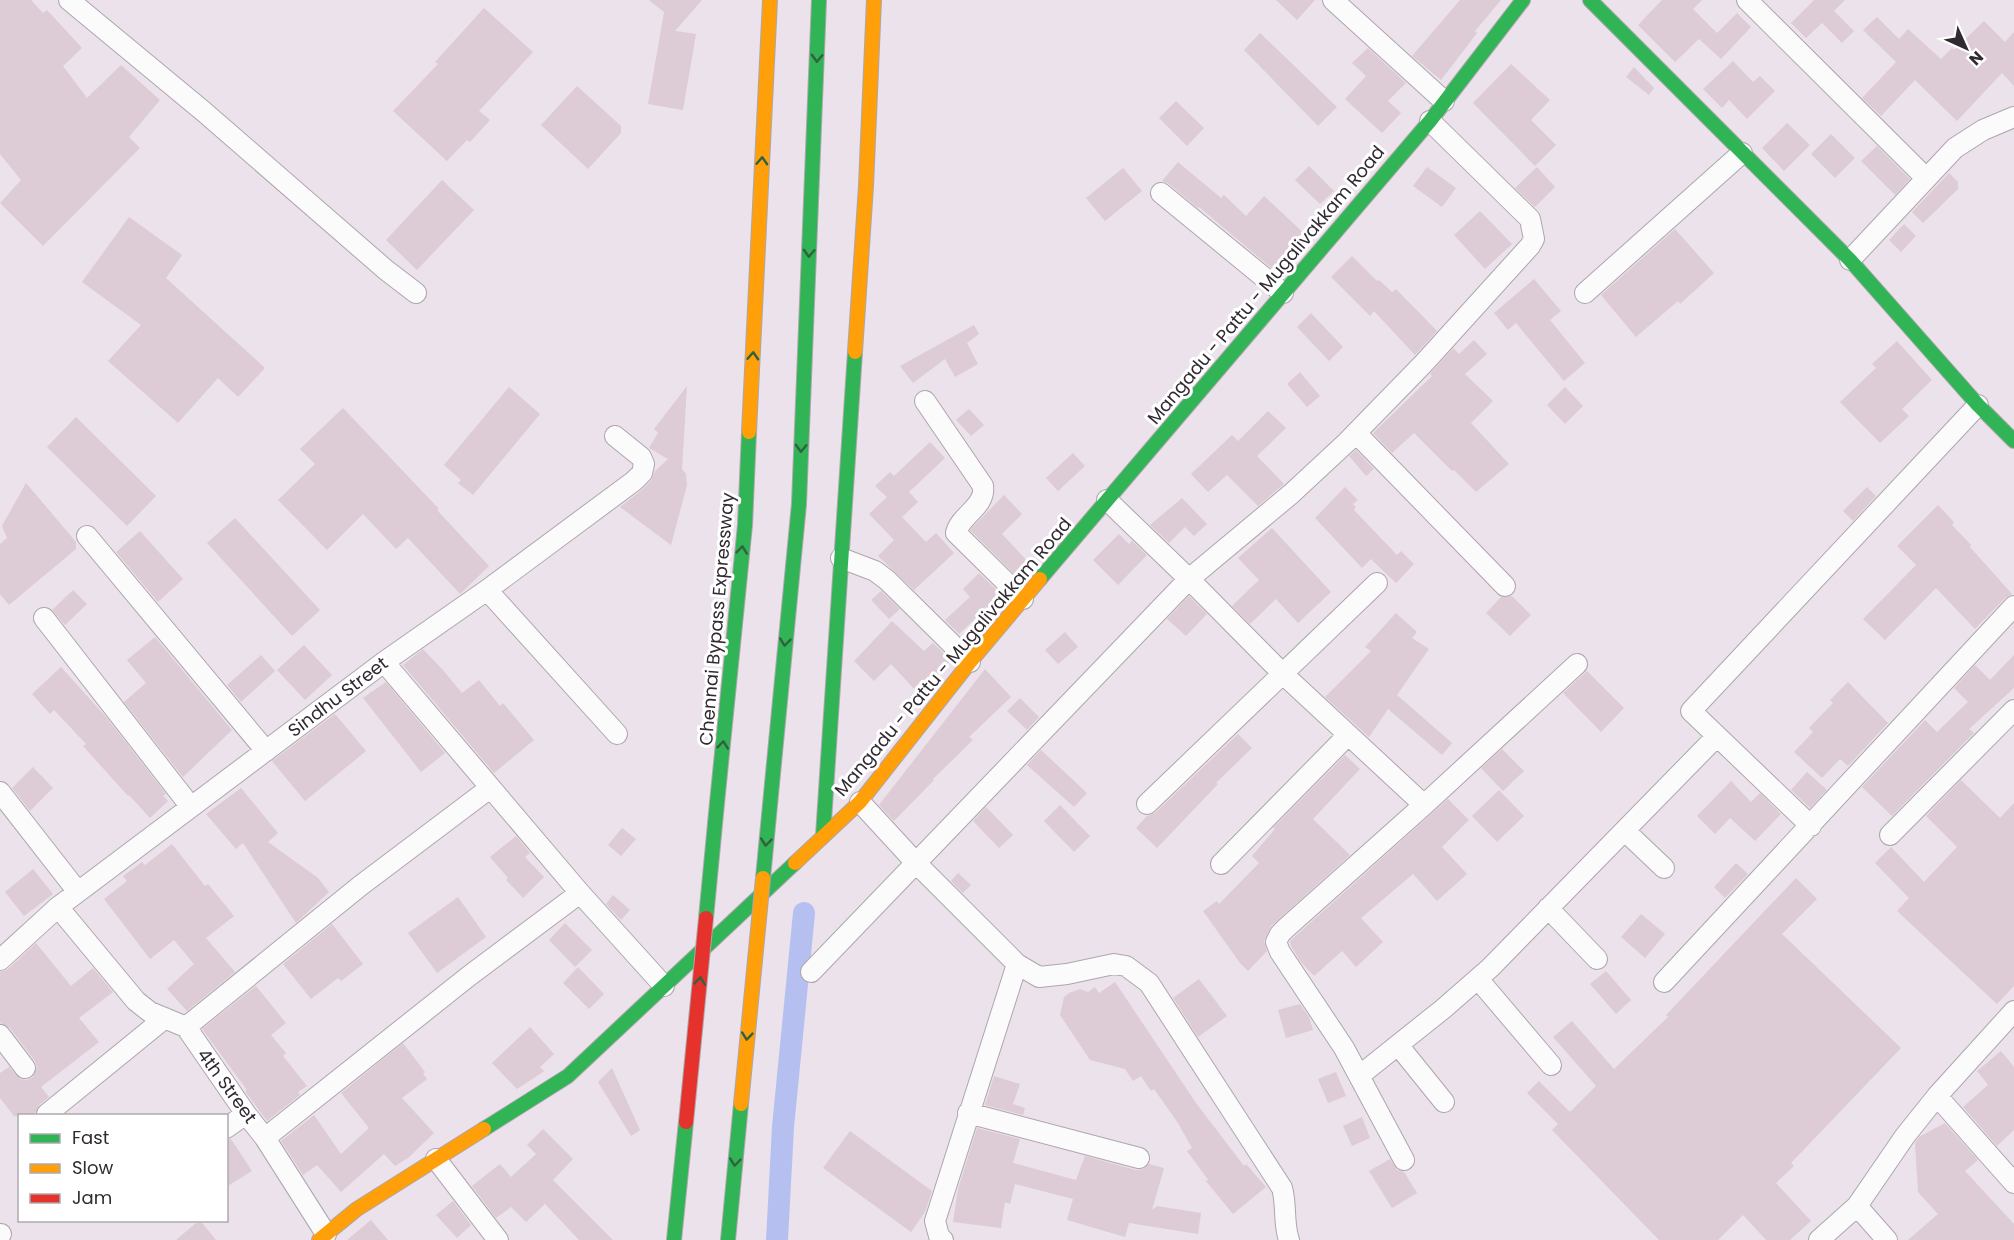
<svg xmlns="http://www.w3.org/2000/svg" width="2014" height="1240" viewBox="0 0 2014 1240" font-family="Poppins,sans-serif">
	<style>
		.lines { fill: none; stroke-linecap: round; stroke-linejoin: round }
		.canal { stroke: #b5c0f1; stroke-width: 22 }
		.building { fill: #ddcbd5 }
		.street-casing { stroke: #ada6ad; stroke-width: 22 }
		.fast-casing { stroke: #ada6ad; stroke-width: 16 }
		.slow-casing { stroke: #ada6ad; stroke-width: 16 }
		.street { stroke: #fcfbfc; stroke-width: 20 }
		.fast { stroke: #30b455; stroke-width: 14 }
		.slow { stroke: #ff9f0a; stroke-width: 14 }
		.fast-bridge-casing { stroke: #ada6ad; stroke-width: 16; stroke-linecap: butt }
		.slow-bridge-casing { stroke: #ada6ad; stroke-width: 16; stroke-linecap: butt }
		.jam-bridge-casing { stroke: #ada6ad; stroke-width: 16; stroke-linecap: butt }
		.fast-bridge { stroke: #30b455; stroke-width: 14 }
		.slow-bridge { stroke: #ff9f0a; stroke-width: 14 }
		.jam-bridge { stroke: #e5322d; stroke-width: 14 }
		.oneway { stroke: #31613f }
		.labels { text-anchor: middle; stroke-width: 6; stroke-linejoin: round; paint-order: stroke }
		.street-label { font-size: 18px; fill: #312a31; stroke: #fff }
	</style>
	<rect width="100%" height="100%" fill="#ebe2eb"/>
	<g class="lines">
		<path class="canal" d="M777 1240 783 1127 804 913"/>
	</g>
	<path class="building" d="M0 0H31L43 13 47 10 82 48 63 66 87 98 121 65 160 100 129 137 140 148 43 246 0 203 21 180 0 154Z
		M649 0H702L675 31 696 34 683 110 648 104 664 12Z
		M1276 0H1315L1297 20Z
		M1460 0H1501L1475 31 1477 33 1441 80 1412 56Z
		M1662 0H1702L1693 9 1717 33 1737 13 1751 27 1721 59 1699 39 1675 62 1638 25Z
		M1814 0H1845L1834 11 1854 31 1842 43 1822 23 1806 38 1791 23Z
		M484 8 533 52 479 111 490 120 470 142 467 140 447 161 393 111 438 64 435 62Z
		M1877 17 1899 39 1908 29 1941 59 1952 48 1954 50 1984 21 2005 42 2014 32V86L2002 73 1957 121 1915 80 1881 116 1862 98 1896 62 1863 30Z
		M1260 33 1337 107 1318 126 1244 50Z
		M1368 48 1406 83 1388 101 1401 113 1382 133 1345 99 1366 76 1352 63Z
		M1733 61 1753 82 1760 76 1775 91 1747 119 1729 100 1722 108 1703 89Z
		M1511 64 1550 100 1531 120 1556 145 1535 166 1473 103Z
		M1634 67 1654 88 1649 95 1626 77Z
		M577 86 621 126V133L588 169 541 125Z
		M1176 101 1204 128 1187 146 1159 118Z
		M1787 123 1810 145 1784 171 1762 148Z
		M1831 134 1855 158 1835 178 1811 154Z
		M1877 146 1910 179 1895 195 1861 161Z
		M1178 162 1221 198 1224 195 1246 216 1264 196 1309 238 1297 252 1295 250 1275 271 1199 207 1198 208 1169 184 1162 181Z
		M1309 166 1334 191 1320 204 1295 180Z
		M1427 167 1456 188 1442 207 1413 186Z
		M1537 167 1555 187 1535 207 1515 188Z
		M1123 168 1142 191 1105 221 1086 198Z
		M1949 173 1958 182V189L1923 223 1912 212Z
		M442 180 474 210 417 270 386 240Z
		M1480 211 1512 244 1485 269 1454 235Z
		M129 217 182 255 166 278 265 368 238 397 218 378 178 423 108 361 141 325 82 282Z
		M1904 224 1916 236 1901 252 1889 240Z
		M1675 229 1714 273 1680 304 1678 301 1636 337 1601 295Z
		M1352 256 1377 281 1379 280 1392 292 1396 289 1437 331 1415 355 1374 311 1370 316 1331 277Z
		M1534 279 1561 311 1550 320 1585 363 1564 381 1516 323 1508 330 1494 313Z
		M1311 313 1343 347 1329 361 1297 327Z
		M974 325 979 334 967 343 978 364 955 377 945 359 913 383 900 366Z
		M1474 340 1487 354 1465 374 1493 401 1471 423 1509 464 1476 492 1454 470 1452 471 1414 433 1392 453 1373 433 1432 376 1430 374 1453 348 1459 354Z
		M1897 341 1932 380 1902 409 1909 416 1880 443 1840 402 1876 368 1872 364Z
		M1300 372 1320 396 1307 407 1287 384Z
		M687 386 682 469 686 474 687 485 671 545 620 507 642 490 651 481 655 471 668 459 649 448 658 433 654 429Z
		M509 387 540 414 473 495 458 483 461 480 444 465Z
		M1565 387 1583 406 1565 424 1547 405Z
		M343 408 439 509 437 510 489 566 460 594 408 538 396 549 363 514 327 550 278 500 315 464 300 449Z
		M969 409 984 425 971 436 956 420Z
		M1268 411 1286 428 1257 456 1284 484 1258 506 1227 475 1208 492 1191 474 1232 435 1238 441Z
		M76 417 156 496 127 526 47 447Z
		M930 442 945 458 909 492 918 502 902 517 926 542 936 533 954 553 914 590 878 556 894 540 869 514 887 497 875 486 890 472 894 476Z
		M1356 450 1374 469 1366 476 1349 456Z
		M1073 453 1085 466 1058 491 1046 478Z
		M26 483 76 542V549L9 605 0 594V544L7 538 2 526Z
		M1345 487 1358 500 1353 504 1356 507 1354 510 1397 555 1401 551 1414 564 1396 583 1371 559 1362 568 1315 518Z
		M1867 487 1876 496 1853 521 1843 511Z
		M1004 495 1022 514 1002 534 1031 565 1019 579 970 530Z
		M1182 498 1207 524 1194 536 1185 527 1169 543 1150 525Z
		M1938 505 1954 522 1952 525 1971 545 1970 547 2012 594 2005 598 1975 629 1936 588 1885 640 1863 619 1916 565 1897 546Z
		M235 518 320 610 292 636 207 543Z
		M1272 528 1331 592 1298 623 1276 599 1250 624 1232 606 1259 580 1238 558Z
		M140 531 183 579 158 602 116 552Z
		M1119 534 1129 544 1132 541 1147 555 1118 585 1093 560Z
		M979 573 1004 597 988 616 983 611 959 634 945 620 970 597 963 589Z
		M73 590 87 604 65 625 52 610Z
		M881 591 900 609 889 619 871 600Z
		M1189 596 1207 614 1186 636 1167 619Z
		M1512 596 1531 615 1510 636 1486 613 1501 597Z
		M1396 613 1417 632 1412 638 1429 649 1397 695 1452 743 1442 755 1388 709 1369 737 1325 697 1371 651 1365 647Z
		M892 621 924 651 933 643 951 660 939 674 937 672 916 691 891 664 874 681 854 661Z
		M1065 632 1078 647 1058 664 1045 650Z
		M155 637 232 730 183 777 124 702 146 683 127 660Z
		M304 645 332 675 305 700 277 670Z
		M423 649 442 669 462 693 479 680 500 706 503 703 534 740 494 773 403 665Z
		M261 655 275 671 241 702 227 685Z
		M2014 655V688L1969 729 1974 733 1892 816 1862 787 1925 720 1937 732 1968 702 1954 688 1975 665 1990 680Z
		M61 667 106 717 166 794 163 796 168 801 150 818 129 795 128 796 83 746 86 744 54 710 50 714 32 694Z
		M985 669 1011 697 969 737 973 740 933 779 934 780 894 821 879 805Z
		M1587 671 1624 708 1601 732 1563 693Z
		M386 682 445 753 421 772 363 698Z
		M1848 682 1888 723 1848 766 1840 759 1822 778 1794 752 1813 732 1809 728 1833 703 1830 700Z
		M1020 698 1039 717 1027 730 1007 711Z
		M335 714 366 751 305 801 272 761Z
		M1238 734 1252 748 1216 783 1218 784 1157 848 1136 828 1147 816 1155 813Z
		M1502 749 1524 771 1503 791 1481 768Z
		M1041 750 1087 793 1074 807 1027 765Z
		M1345 755 1360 769 1313 819 1350 855 1271 926 1264 941 1267 951 1248 971 1240 963 1203 911 1217 901 1219 904 1259 863 1252 856 1275 829 1273 828Z
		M33 767 53 788 30 811 12 788Z
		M1807 772 1827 790 1810 808 1791 790Z
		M1961 780 2000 818 2014 803V986L1997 1004 1897 911 1909 898 1875 863 1891 847 1924 882 1957 847 1926 816Z
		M1731 781 1751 802 1760 793 1781 814 1755 841 1730 818 1715 834 1697 816Z
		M241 788 278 833 268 842 318 878 329 892 296 923 243 843 236 849 206 814Z
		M1499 790 1524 816 1497 842 1472 816Z
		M1448 799 1469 820 1442 847 1467 874 1437 901 1413 874 1361 918 1383 942 1356 967 1342 951 1314 976 1300 961 1291 946 1290 941Z
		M1060 805 1090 836 1074 852 1044 821Z
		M986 807 1013 835 999 848 973 821Z
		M622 828 636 839 621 856 608 845Z
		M516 836 530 853 525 857 544 877 523 898 506 880 508 878 490 857Z
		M172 844 205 886 208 884 234 916 206 938 235 972 187 1011 167 989 194 964 174 940 150 959 104 899 127 881 123 876 142 862 145 865Z
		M1736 863 1748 874 1725 898 1714 887Z
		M33 869 53 894 24 916 5 892Z
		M958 873 971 885 963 893 951 881Z
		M1796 878 1817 899 1782 934 1901 1048 1791 1163 1794 1166 1776 1183 1811 1221 1790 1240H1766L1743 1215 1718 1240H1659L1552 1130 1558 1124 1527 1093 1539 1081 1570 1112 1596 1086 1553 1037 1572 1021 1614 1069 1668 1017 1666 1015Z
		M613 895 630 910 621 920 606 904Z
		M458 897 486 937 437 973 408 933Z
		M1641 914 1665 934 1645 958 1621 937Z
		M565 923 592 950 575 967 549 940Z
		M332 924 363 964 341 981 338 978 311 999 283 964Z
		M36 943 71 986 93 968 113 992 79 1018 99 1042 41 1087 49 1097 39 1105 35 1114 33 1116H14L0 1098V1073L9 1067 20 1079 27 1080 33 1077 37 1067 35 1061 10 1028 0 1023V972L8 969Z
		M578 967 604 994 589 1009 563 983Z
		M1606 971 1631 1000 1616 1014 1590 984Z
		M1199 979 1227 1016 1198 1037 1173 998Z
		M1115 982 1196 1103 1244 1166 1246 1164 1266 1187 1233 1214 1205 1180 1209 1181 1187 1151 1192 1148 1178 1123 1154 1089 1151 1091 1141 1076 1133 1081 1125 1069 1090 1060 1060 1015 1064 997 1069 993 1080 989 1088 992 1095 987 1099 993Z
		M256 986 286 1023 271 1035 286 1053 283 1056 307 1086 298 1092 300 1095 267 1121 245 1091 247 1090 202 1029Z
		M1300 1004 1309 1017 1313 1030 1286 1038 1278 1010Z
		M530 1027 554 1054 540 1067 544 1071 543 1072 517 1089 492 1063Z
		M403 1043 425 1072 423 1074 427 1079 402 1098 434 1133 408 1158 395 1166 384 1154 341 1192 317 1165 303 1175 281 1141 314 1115 341 1154 369 1128 341 1093Z
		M2001 1051 2014 1067V1130L1997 1146 1963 1107 1988 1085 1977 1071Z
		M612 1068 640 1130 631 1136 598 1082Z
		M1336 1072 1346 1096 1328 1103 1318 1079Z
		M994 1076 1020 1084 1013 1104 1025 1108 1023 1115 985 1105Z
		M1362 1117 1370 1138 1352 1146 1343 1126Z
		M1945 1123 1978 1160 1965 1171 2014 1224V1240H1908L1938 1214 1918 1192 1915 1143 1919 1137Z
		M977 1128 1020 1139 1013 1163 1076 1180 1085 1156 1136 1170 1143 1169 1149 1164 1164 1168 1152 1210 1157 1206 1201 1213 1198 1234 1129 1223 1125 1237 1067 1220 1073 1199 1015 1184 1010 1204 1005 1202 1001 1228 953 1222 958 1189Z
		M543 1129 573 1159 553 1180 613 1240H579L545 1204 526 1222 511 1207 496 1218 472 1186 500 1164 511 1177 536 1154 527 1145Z
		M850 1131 932 1191 925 1212 911 1232 823 1168Z
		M231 1139 252 1171 226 1187V1140Z
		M1390 1159 1397 1170 1404 1172 1417 1193 1392 1208 1369 1171Z
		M453 1201 471 1225 457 1238 436 1215Z
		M371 1220 388 1240H347Z
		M196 1223H202L216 1240H176Z"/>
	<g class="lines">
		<g class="street-casing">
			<path id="street" d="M69 0 203 111 386 270 416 293
				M1333 0 1444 101
				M1747 0 1926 178
				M1161 193 1283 293
				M1850 260 1955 148 1983 130 2014 117
				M1585 293 1742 153
				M925 401 983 486C986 507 960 515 956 533L1023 599
				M1356 433 1505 586
				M1107 500 1189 579 1283 674 1424 805
				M87 536 266 751
				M841 558 875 571 887 580 970 662
				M487 590 617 734
				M44 618 191 807
				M384 662 580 893 664 986
				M0 792 78 892
				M860 802 917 864 1017 964 1039 977 1067 974 1114 964 1126 966 1149 983 1282 1188C1287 1205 1283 1223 1289 1240
				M1147 804 1377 583
				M1811 826 1691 711 1978 405
				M1625 831 1664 868
				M1890 835 2014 710
				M1221 864 1347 736
				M58 907 136 1001 150 1012 186 1027 246 1114 265 1138 326 1234
				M1548 908 1597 959
				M0 960 58 907 78 892 384 662 487 590 634 481 642 473 644 464 641 457 615 436
				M811 972 1189 579 1291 494 1347 442 1424 363 1530 246 1534 239 1530 219 1430 121
				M1478 979 1551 1065
				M1664 982 2014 606
				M186 1027 360 886 490 788
				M0 1035 25 1068
				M1398 1045 1444 1102
				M1359 1076 1443 1009 1490 968 1717 736
				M1937 1096 2014 1183
				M968 1113 1139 1158
				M47 1114 165 1018
				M226 1128 246 1114
				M265 1138 469 976 580 893
				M436 1159 498 1240
				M1404 1160 1344 1048 1280 952 1276 942 1280 934 1286 928 1424 805 1577 664
				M1857 1206 1887 1240
				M0 1235 1 1234
				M943 1240 939 1236 935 1221 1017 964
				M1819 1240 1857 1206 1905 1136 1937 1096 2014 1011"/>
		</g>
		<g class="fast-casing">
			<path id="fast" d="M1590 0 1850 260 1978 405 2014 441
				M1040 579 1430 121 1523 0
				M772 784 799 504 819 0
				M717 803 745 525 749 432
				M823 836 855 352
				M484 1129 568 1076 795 863
				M674 1240 686 1122
				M728 1240 741 1104"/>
		</g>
		<g class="slow-casing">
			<path id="slow" d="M855 352 866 186 874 0
				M749 432 770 0
				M795 863 860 802 970 662 1040 579
				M319 1240 357 1209 484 1129"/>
		</g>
		<use href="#street" class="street"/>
		<use href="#fast" class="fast"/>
		<use href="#slow" class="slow"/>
		<g class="fast-bridge-casing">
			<path id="fast-bridge" d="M763 878 772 784
				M706 918 717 803"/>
		</g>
		<g class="slow-bridge-casing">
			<path id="slow-bridge" d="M741 1104 763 878"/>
		</g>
		<g class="jam-bridge-casing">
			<path id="jam-bridge" d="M686 1122 706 918"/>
		</g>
		<use href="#fast-bridge" class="fast-bridge"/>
		<use href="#slow-bridge" class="slow-bridge"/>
		<use href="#jam-bridge" class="jam-bridge"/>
	</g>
	<defs><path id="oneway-chevron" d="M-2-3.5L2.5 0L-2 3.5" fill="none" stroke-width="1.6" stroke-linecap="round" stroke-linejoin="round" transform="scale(1.5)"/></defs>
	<g class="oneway">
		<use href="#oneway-chevron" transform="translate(817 58) rotate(92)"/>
		<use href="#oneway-chevron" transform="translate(762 161) rotate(-87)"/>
		<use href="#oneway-chevron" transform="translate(809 253) rotate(92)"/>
		<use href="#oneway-chevron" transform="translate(753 356) rotate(-87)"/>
		<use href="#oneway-chevron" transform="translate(801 448) rotate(92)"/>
		<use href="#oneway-chevron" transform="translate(742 550) rotate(-84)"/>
		<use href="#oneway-chevron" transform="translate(785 642) rotate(96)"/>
		<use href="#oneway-chevron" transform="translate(723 745) rotate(-84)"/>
		<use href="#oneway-chevron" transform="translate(766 842) rotate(96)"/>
		<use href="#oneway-chevron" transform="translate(700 981) rotate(-84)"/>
		<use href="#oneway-chevron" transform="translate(747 1036) rotate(96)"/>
		<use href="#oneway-chevron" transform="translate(735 1162) rotate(96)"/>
	</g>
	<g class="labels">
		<g class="street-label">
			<text transform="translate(1266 285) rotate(-50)" y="6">Mangadu - Pattu - Mugalivakkam Road</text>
			<text transform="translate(717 619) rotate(-85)" y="6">Chennai Bypass Expressway</text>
			<text transform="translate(953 657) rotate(-50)" y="6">Mangadu - Pattu - Mugalivakkam Road</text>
			<text transform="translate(338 697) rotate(-37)" y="6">Sindhu Street</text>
			<text transform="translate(227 1086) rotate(54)" y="6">4th Street</text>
		</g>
	</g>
	<rect x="18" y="1114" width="210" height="108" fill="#ffffff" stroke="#adaaad" stroke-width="1.5"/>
	<rect x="30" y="1134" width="30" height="9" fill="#30b455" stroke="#adaaad" stroke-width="1.5"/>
	<text x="72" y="1144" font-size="18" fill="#312a31">Fast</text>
	<rect x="30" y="1164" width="30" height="9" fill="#ff9f0a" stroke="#adaaad" stroke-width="1.5"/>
	<text x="72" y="1174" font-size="18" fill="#312a31">Slow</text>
	<rect x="30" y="1194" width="30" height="9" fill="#e5322d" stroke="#adaaad" stroke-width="1.5"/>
	<text x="72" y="1204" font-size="18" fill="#312a31">Jam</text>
	<g transform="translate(1966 48) rotate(135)" stroke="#ffffff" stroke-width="4.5" paint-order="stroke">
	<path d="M0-4.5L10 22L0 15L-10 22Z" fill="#312a31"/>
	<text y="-9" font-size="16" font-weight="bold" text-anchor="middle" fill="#312a31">N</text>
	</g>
</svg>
